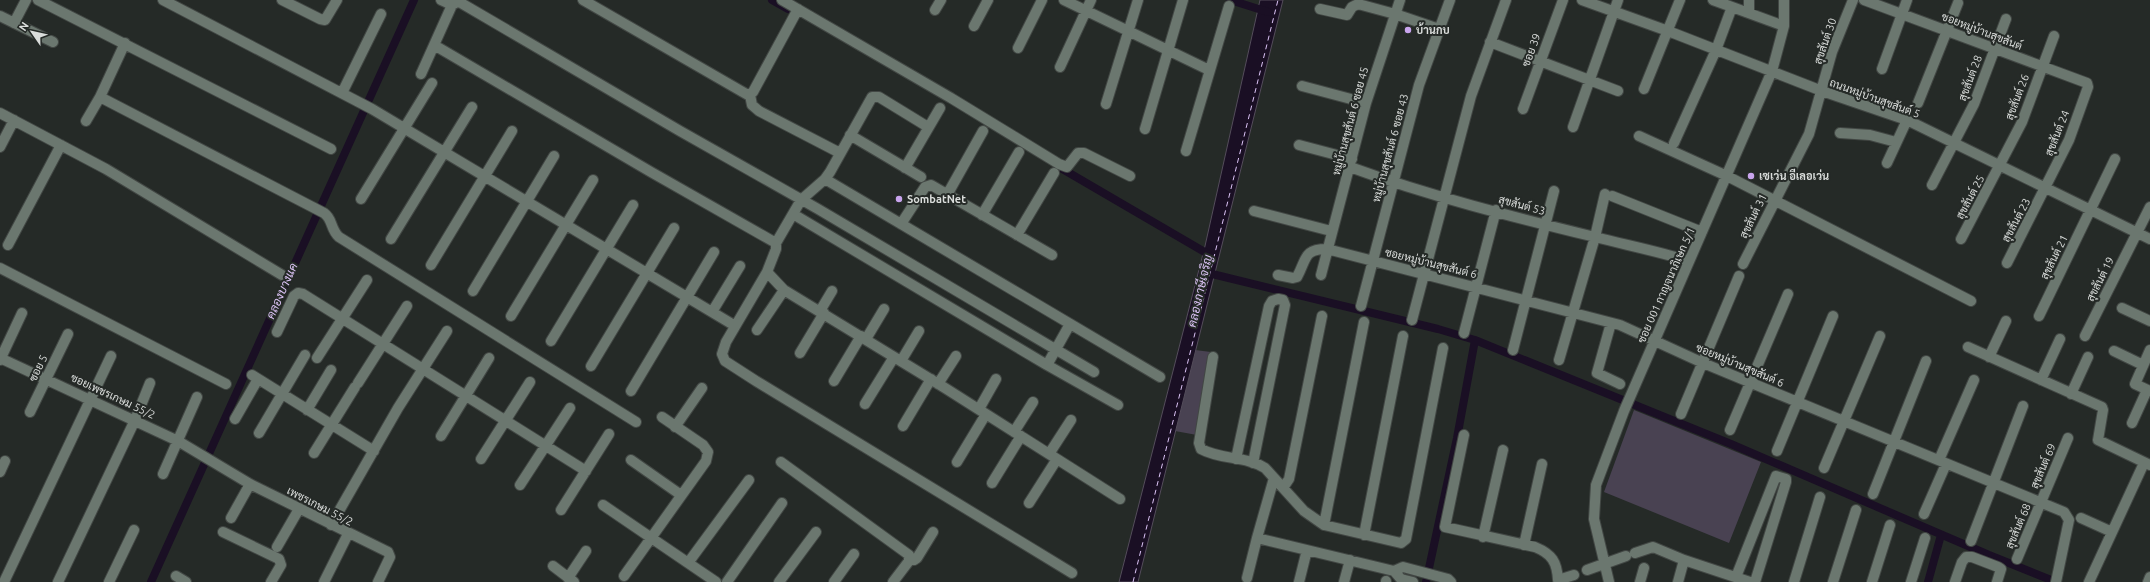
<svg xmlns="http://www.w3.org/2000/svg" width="2150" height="582" viewBox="0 0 2150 582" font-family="Ubuntu,Sarabun,sans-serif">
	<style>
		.green { fill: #494252 }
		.water { fill: #1a0f24; stroke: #544d5b }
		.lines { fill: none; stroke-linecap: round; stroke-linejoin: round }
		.canal { stroke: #1a0f24; stroke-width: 8 }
		.ferry { stroke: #ddc5f7; stroke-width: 1; stroke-dasharray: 5 4; stroke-linecap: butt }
		.minor-casing { stroke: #424744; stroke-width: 12 }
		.minor { stroke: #6b776f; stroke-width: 10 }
		.poi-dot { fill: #c9a5ee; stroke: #252a27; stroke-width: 1.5 }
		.labels { text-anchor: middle; stroke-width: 4; stroke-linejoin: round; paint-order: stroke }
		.poi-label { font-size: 11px; font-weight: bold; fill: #dadddb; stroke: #252a27; text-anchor: start }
		.street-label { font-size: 11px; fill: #dadddb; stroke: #252a27 }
		.water-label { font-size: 12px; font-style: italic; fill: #ddc5f7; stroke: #252a27 }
	</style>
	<rect width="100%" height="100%" fill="#252a27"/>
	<path class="green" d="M1195 350 1211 352 1197 435 1175 431Z
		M1634 410 1761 462 1729 543 1604 492Z"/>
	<path class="water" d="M1260 0H1283L1138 582H1119L1205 246Z"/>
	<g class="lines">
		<path class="canal" d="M772 0 788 9
			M1230 0 1268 12
			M1059 167 1208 254
			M1204 272 1438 329 1475 340 1731 444 1989 555 2056 582
			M151 582 414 0
			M1426 582 1457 438 1475 340
			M1928 582 1941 535"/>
		<path class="ferry" d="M1133 582 1278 0"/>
		<g class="minor-casing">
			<path id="minor" d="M38 0 331 149
				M163 0 372 109 732 324
				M282 0 320 19 325 20 337 0
				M441 0 452 5 457 2 461 3 680 131 818 209 1094 372
				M583 0 748 95 753 92 798 9
				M782 0 951 98 1059 164 1067 167 1078 153H1084L1130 176
				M1064 0 1209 70
				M1582 0 1668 31 1822 91 1907 120 2150 239
				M1713 0 1784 26
				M1864 0 2087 83 2088 87 2069 140 2007 263
				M1320 9 1347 15 1352 7 1358 4 1395 14 1439 29
				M935 10 941 0
				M1749 13V0
				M0 16 53 42
				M14 23 26 0
				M974 26 988 0
				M1490 42 1618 91
				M125 43 100 97 324 213C333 219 330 229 339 237L636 422
				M434 45 651 172 776 243 801 200 825 179 830 172 872 97H879L928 127
				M1018 48 1042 0
				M1060 67 1091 0
				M1882 69 1907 0
				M421 74 452 5
				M1302 86 1366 103
				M1644 89 1680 0
				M342 93 381 14
				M750 95 752 105 759 111 840 153
				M1918 103 1958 3
				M1106 104 1138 0
				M1523 109 1563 0
				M0 113 106 169 282 275
				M86 121 100 97
				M1573 127 1618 0
				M1145 129 1183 0
				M1840 133 1870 135 1896 142
				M850 135 921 177
				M1639 136 1727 176 1971 301
				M1674 143 1716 50 1732 7
				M1299 145 1352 159
				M0 147 14 120
				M1186 151 1229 6
				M1887 163 1907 120
				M1350 167C1429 196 1513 217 1595 237 1626 245 1657 251 1689 261
				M905 168 940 108
				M825 179 1160 377
				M1932 185 1974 104 2006 19
				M947 195 983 131
				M1612 196 1702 232
				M361 199 432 83
				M1254 211 1331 231
				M793 214 1047 365
				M982 215 1019 152
				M901 224 925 187 931 185 1052 255
				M1017 235 1054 173
				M391 239 472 107
				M1961 239 2022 122 2054 36
				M776 243V249L767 272 784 290 945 388 1120 499
				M8 245 61 145
				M1743 264 1809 134 1832 52 1853 0
				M431 265 512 131
				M0 268 226 384
				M767 272 726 342 722 354 725 361 756 381 1072 573
				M1278 275 1293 278 1297 277C1307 259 1303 249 1327 249L1620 325 1703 363 2064 512 2069 520 2056 582
				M1321 275 1366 103 1400 0
				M473 291 554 156
				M1361 306 1419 85 1450 0
				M2122 308 2150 321
				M820 311 832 291
				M712 312 740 266
				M511 316 593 180
				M2039 316 2115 159
				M1412 320 1471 96 1506 0
				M1611 323 1597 373 1620 384
				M1070 324 1047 365 1118 405
				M757 330 784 290
				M277 332 294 296 298 293 303 294 586 471
				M1464 333 1496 210
				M2085 336 2150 207
				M866 339 884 309
				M551 341 633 205
				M1968 347 2102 407 2103 410 2098 440 2150 465
				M1513 350 1554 191
				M2150 350 2135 384 2150 391
				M2114 351 2143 365
				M800 353 824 313
				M1213 357 1199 443 1201 449C1221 460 1246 456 1265 468L1304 511 1324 525 1401 543 1406 539 1443 348
				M1989 357 2006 321
				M0 358 178 441 250 484 388 552 390 557 378 582
				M317 358 367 280
				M0 360 22 313
				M1559 360 1595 237 1605 194
				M901 361 919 331
				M591 366 674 228
				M252 375 374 451
				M2041 380 2060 339
				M834 381 861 336
				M358 383 407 306
				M938 384 956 356
				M631 391 714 252
				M2071 394 2088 357
				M865 404 894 357
				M979 409 996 379
				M307 410 331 370
				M30 412 68 334
				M1681 414 1739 276
				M235 419 258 379
				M2132 423 2147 390
				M903 426 931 379
				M675 427 702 388
				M1730 430 1788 294
				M1014 432 1033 402
				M259 433 305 355
				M1464 435 1445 527 1535 547C1552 554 1557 562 1558 580L1574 575
				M441 436 489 358
				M1777 451 1833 316
				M314 453 355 387
				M1049 454 1071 420
				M481 459 530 382
				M1236 459 1269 306 1272 301 1278 299 1283 300 1285 305 1253 463
				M631 460 681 495
				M1939 460 1974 380
				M781 462 909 555V561L893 582
				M957 462 986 414
				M1824 468 1880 336
				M0 472 5 461
				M163 474 197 397
				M1274 478 1257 538 1394 571
				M992 483 1021 436
				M520 485 570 408
				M1283 488 1289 479 1322 316
				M1873 494 1926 361
				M1029 503 1057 459
				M603 505 716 582
				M561 510 609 434
				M1924 514 1946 464
				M231 518 250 484
				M2081 518 2112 532
				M331 525 398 408 447 331
				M1324 525 1364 322
				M223 532 279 559 281 565 271 582
				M1364 535 1403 336
				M1483 537 1503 450
				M1971 541 2023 406
				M1524 545 1542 464
				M277 547 299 509
				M1635 553 1653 547 1684 560 1750 582
				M911 558 914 560 917 558 933 532
				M2017 559 2068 438
				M688 563 749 480
				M553 566 574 582
				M1587 570 1626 556
				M176 576 186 582
				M624 576 706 461 708 452 703 445 662 417
				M1736 577 1776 476 1786 479V482L1755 582
				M568 578 586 551
				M1247 578 1257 538
				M4 582 111 356
				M58 582 135 420 150 383
				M109 582 134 530
				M324 582 348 534
				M727 582 782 503
				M779 582 816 532
				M834 582 854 554
				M1299 582 1307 550
				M1344 582 1350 560
				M1386 582V581
				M1413 582 1401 579 1394 571 1403 567 1448 579 1451 582
				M1609 582 1594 519 1596 485 1624 411 1772 71 1784 26V0
				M1640 582 1644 568
				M1678 582 1684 560
				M1794 582 1820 497
				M1833 582 1856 510
				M1872 582 1890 525
				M1911 582 1925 538
				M1955 582 1962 562 1966 557H1972L1998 567 2001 569 1997 582
				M2089 582 2144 463
				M2148 582 2150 577"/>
		</g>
		<use href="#minor" class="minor"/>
	</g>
	<g class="poi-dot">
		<circle cx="1408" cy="30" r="4"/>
		<circle cx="1751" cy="176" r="4"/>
		<circle cx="899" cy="199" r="4"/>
	</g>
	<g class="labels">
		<g class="poi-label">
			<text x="1416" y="34">บ้านกบ</text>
			<text x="1759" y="180">เซเว่น อีเลอเว่น</text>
			<text x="907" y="203">SombatNet</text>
		</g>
		<g class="street-label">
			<text transform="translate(1982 31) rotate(21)" y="4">ซอยหมู่บ้านสุขสันต์</text>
			<text transform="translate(1825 41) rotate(-71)" y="4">สุขสันต์ 30</text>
			<text transform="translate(1531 50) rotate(-70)" y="4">ซอย 39</text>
			<text transform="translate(1970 78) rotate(-69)" y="4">สุขสันต์ 28</text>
			<text transform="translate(2017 97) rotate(-69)" y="4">สุขสันต์ 26</text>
			<text transform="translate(1875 98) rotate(20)" y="4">ถนนหมู่บ้านสุขสันต์ 5</text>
			<text transform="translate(1350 121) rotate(-75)" y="4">หมู่บ้านสุขสันต์ 6 ซอย 45</text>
			<text transform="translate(2057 133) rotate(-68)" y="4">สุขสันต์ 24</text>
			<text transform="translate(1390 148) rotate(-75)" y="4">หมู่บ้านสุขสันต์ 6 ซอย 43</text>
			<text transform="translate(1970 197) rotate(-62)" y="4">สุขสันต์ 25</text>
			<text transform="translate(1522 205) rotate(15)" y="4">สุขสันต์ 53</text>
			<text transform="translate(1753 216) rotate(-64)" y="4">สุขสันต์ 31</text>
			<text transform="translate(2016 220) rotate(-62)" y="4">สุขสันต์ 23</text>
			<text transform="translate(2054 257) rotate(-64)" y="4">สุขสันต์ 21</text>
			<text transform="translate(1431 263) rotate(14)" y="4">ซอยหมู่บ้านสุขสันต์ 6</text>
			<text transform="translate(2100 279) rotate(-63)" y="4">สุขสันต์ 19</text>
			<text transform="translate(1666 285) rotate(-66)" y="4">ซอย 001 กาญจนาภิเษก 5/1</text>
			<text transform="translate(1740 365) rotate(23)" y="4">ซอยหมู่บ้านสุขสันต์ 6</text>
			<text transform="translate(38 368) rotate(-64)" y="4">ซอย 5</text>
			<text transform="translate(113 396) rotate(25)" y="4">ซอยเพชรเกษม 55/2</text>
			<text transform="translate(2043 466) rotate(-67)" y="4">สุขสันต์ 69</text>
			<text transform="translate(320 506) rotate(27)" y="4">เพชรเกษม 55/2</text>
			<text transform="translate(2018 526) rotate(-67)" y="4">สุขสันต์ 68</text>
		</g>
		<g class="water-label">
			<text transform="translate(282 291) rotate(-66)" y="4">คลองบางแค</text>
			<text transform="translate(1200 291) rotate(-77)" y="4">คลองภาษีเจริญ</text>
		</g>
	</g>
	<g transform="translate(32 32) rotate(304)" stroke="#252a27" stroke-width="3" paint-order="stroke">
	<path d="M0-3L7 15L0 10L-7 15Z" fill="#dadddb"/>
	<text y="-6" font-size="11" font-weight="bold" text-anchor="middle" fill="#dadddb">N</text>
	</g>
</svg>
